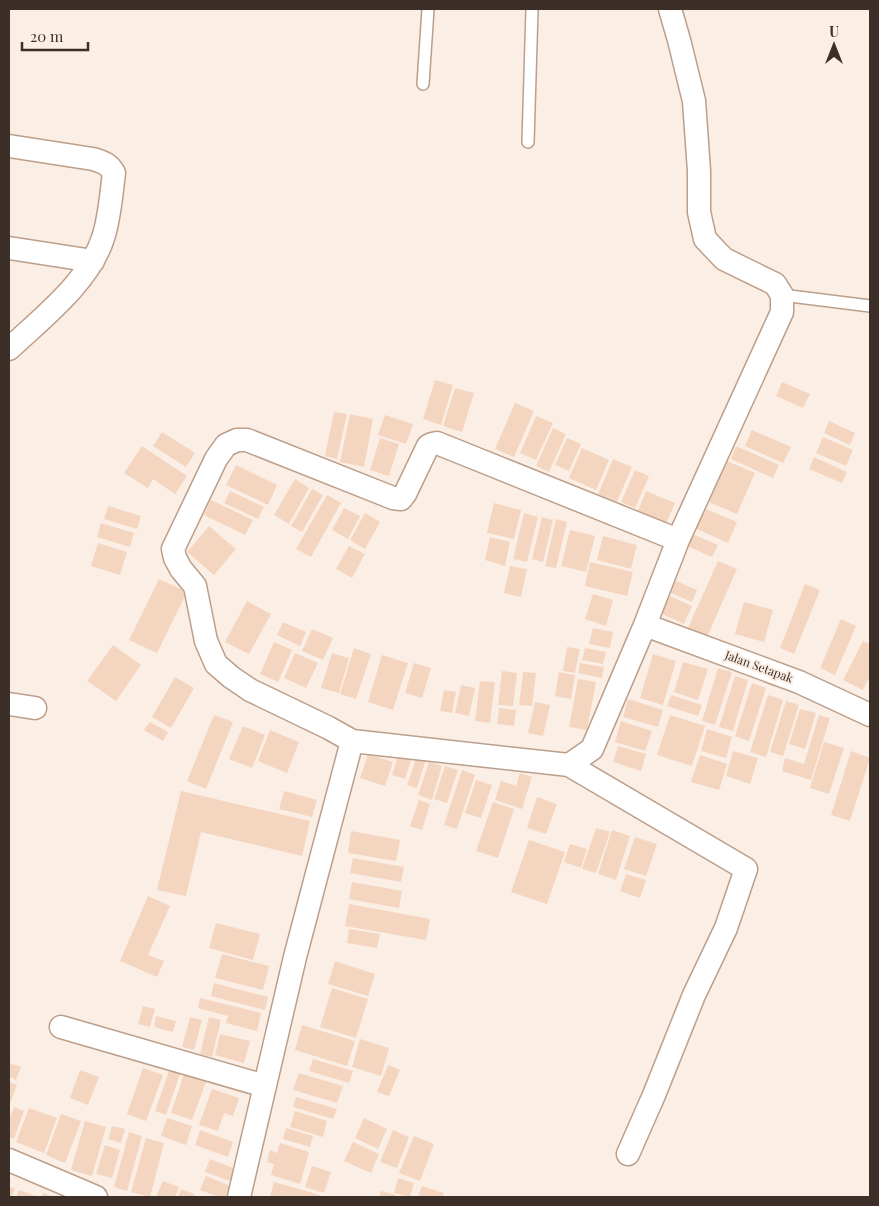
<svg xmlns="http://www.w3.org/2000/svg" width="879" height="1206" viewBox="0 0 879 1206" font-family="'Playfair Display',serif">
	<style>
		.building { fill: #f4d6c0 }
		.lines { fill: none; stroke-linecap: round; stroke-linejoin: round }
		.lane-casing { stroke: #bc9f8a; stroke-width: 14 }
		.street-casing { stroke: #bc9f8a; stroke-width: 25 }
		.lane { stroke: #fff; stroke-width: 11 }
		.street { stroke: #fff; stroke-width: 22 }
		.labels { text-anchor: middle; stroke-width: 4; stroke-linejoin: round; paint-order: stroke }
		.street-label { font-size: 12px; fill: #3b2f27; stroke: #fbeee5 }
	</style>
	<rect width="100%" height="100%" fill="#fbeee5"/>
	<path class="building" d="M435 380 453 385 441 425 423 419Z
		M782 382 810 394 803 408 776 396Z
		M455 388 474 393 462 432 443 426Z
		M515 403 534 411 514 457 495 449Z
		M334 412 347 414 337 459 325 456Z
		M350 414 373 419 364 467 340 462Z
		M385 415 413 424 406 444 378 435Z
		M536 416 553 423 536 460 520 453Z
		M829 421 855 433 850 445 824 433Z
		M553 428 566 434 549 472 536 466Z
		M752 430 791 447 783 463 745 446Z
		M162 432 195 453 186 467 153 446Z
		M823 437 853 450 846 466 816 453Z
		M380 438 399 444 389 476 370 470Z
		M567 438 581 444 569 471 555 465Z
		M142 446 187 476 175 494 153 479 148 488 124 473Z
		M736 446 779 465 773 478 731 459Z
		M582 448 609 460 596 490 569 478Z
		M814 457 847 472 842 483 809 469Z
		M613 459 632 467 617 502 598 494Z
		M727 461 755 473 737 514 709 502Z
		M236 465 277 485 268 505 226 485Z
		M635 470 649 476 635 508 621 502Z
		M295 479 309 488 289 524 274 515Z
		M312 489 323 495 302 532 291 526Z
		M230 491 264 507 258 519 224 503Z
		M646 491 675 503 665 526 637 513Z
		M327 495 341 503 311 557 296 549Z
		M211 500 253 520 245 535 204 515Z
		M494 503 521 510 514 539 487 533Z
		M108 506 141 516 137 529 104 519Z
		M701 507 737 522 728 543 692 527Z
		M344 508 360 516 348 539 332 530Z
		M365 513 380 522 365 549 350 540Z
		M524 513 538 517 527 562 513 559Z
		M542 517 553 520 543 562 532 559Z
		M556 519 567 522 556 568 545 566Z
		M101 523 134 533 130 547 97 537Z
		M209 526 236 549 214 575 187 552Z
		M570 530 595 536 586 572 561 566Z
		M690 533 718 545 712 557 685 545Z
		M603 536 637 545 631 569 597 560Z
		M490 537 510 542 505 566 485 560Z
		M98 543 127 552 120 575 91 566Z
		M349 546 365 554 352 578 336 569Z
		M718 561 737 569 707 637 688 628Z
		M590 562 633 572 627 596 585 586Z
		M510 566 527 569 521 597 504 593Z
		M159 579 187 592 157 653 129 640Z
		M674 580 697 590 692 602 669 592Z
		M805 584 820 590 794 654 780 648Z
		M593 594 613 600 606 626 585 619Z
		M670 596 692 606 684 624 662 614Z
		M247 601 271 614 249 654 225 642Z
		M744 602 773 610 764 642 735 634Z
		M841 619 856 626 835 675 820 668Z
		M283 622 306 632 300 646 277 635Z
		M593 628 613 632 610 648 589 644Z
		M312 629 333 638 323 660 302 651Z
		M863 641 870 644V676L863 690 843 680Z
		M274 642 292 650 278 682 260 674Z
		M113 645 141 665 116 701 87 681Z
		M567 647 580 649 575 673 563 671Z
		M354 648 371 654 356 699 340 694Z
		M585 648 606 652 603 664 582 660Z
		M295 653 318 663 306 688 284 678Z
		M332 653 349 658 339 693 321 688Z
		M653 654 676 661 663 705 640 698Z
		M382 655 408 663 393 710 368 702Z
		M683 662 708 669 698 700 674 692Z
		M414 663 431 668 422 698 405 693Z
		M580 663 604 667 602 678 578 673Z
		M718 668 732 672 715 725 702 721Z
		M502 671 517 673 513 706 498 705Z
		M523 672 536 673 532 706 519 705Z
		M559 672 575 675 571 699 555 696Z
		M735 676 748 680 733 731 719 727Z
		M175 677 194 688 171 728 152 717Z
		M578 679 596 682 587 730 569 727Z
		M480 681 495 682 490 723 475 721Z
		M752 683 766 688 749 741 735 736Z
		M461 685 475 688 469 716 455 713Z
		M444 690 456 692 452 713 440 711Z
		M671 695 702 705 698 716 667 706Z
		M768 695 783 700 766 757 750 752Z
		M628 699 663 710 658 727 623 717Z
		M786 701 799 705 783 756 770 752Z
		M535 702 550 705 543 736 528 733Z
		M499 708 516 710 514 726 497 724Z
		M800 709 816 713 805 749 789 744Z
		M214 715 233 722 206 789 187 781Z
		M670 715 705 726 692 766 657 755Z
		M819 715 830 718 811 780 782 771 785 758 804 764Z
		M621 721 652 731 645 751 615 742Z
		M150 722 168 732 163 741 144 730Z
		M243 726 265 735 252 768 229 759Z
		M707 729 732 737 726 758 701 751Z
		M270 730 299 742 287 773 258 761Z
		M824 742 844 748 829 794 810 788Z
		M618 746 646 754 641 771 613 762Z
		M400 750 413 754 405 779 392 775Z
		M733 751 758 758 750 784 726 776Z
		M851 751 870 758 850 821 831 815Z
		M368 754 393 762 385 786 360 778Z
		M700 755 727 764 719 790 691 782Z
		M417 756 426 759 417 788 407 785Z
		M429 762 442 766 432 800 418 795Z
		M445 766 458 770 447 803 434 799Z
		M462 770 475 775 457 829 444 825Z
		M520 773 532 777 522 809 495 800 501 781 516 786Z
		M476 780 492 785 481 818 465 813Z
		M181 791 310 821 302 856 201 832 186 896 157 890Z
		M284 791 317 800 312 817 279 809Z
		M537 797 557 804 546 834 527 828Z
		M419 800 430 804 422 830 410 826Z
		M493 802 514 809 498 858 476 851Z
		M596 828 610 832 596 873 582 869Z
		M612 830 630 836 616 880 598 874Z
		M351 831 400 840 396 861 348 853Z
		M635 837 657 844 646 876 624 869Z
		M529 840 565 852 547 904 511 892Z
		M570 844 587 849 581 868 564 862Z
		M353 858 404 867 401 882 350 873Z
		M626 874 646 880 640 898 620 891Z
		M352 882 402 891 399 908 349 899Z
		M148 896 170 906 148 955 164 961 157 977 120 961Z
		M349 904 430 919 426 940 345 926Z
		M216 923 260 934 253 960 209 948Z
		M349 929 380 934 377 948 347 943Z
		M222 954 269 966 263 990 215 978Z
		M335 961 375 974 368 996 328 984Z
		M214 983 268 997 265 1010 211 996Z
		M332 988 368 999 356 1038 320 1027Z
		M200 998 261 1013 257 1031 226 1023 228 1016 198 1008Z
		M143 1006 155 1009 150 1027 138 1024Z
		M156 1016 176 1021 173 1032 154 1027Z
		M190 1017 202 1020 194 1050 182 1047Z
		M209 1017 221 1020 212 1057 200 1054Z
		M302 1025 355 1041 347 1066 295 1050Z
		M220 1034 250 1041 244 1063 215 1055Z
		M360 1039 389 1048 381 1076 352 1067Z
		M313 1059 353 1071 349 1083 309 1071Z
		M9 1063 21 1067 16 1080 9 1077Z
		M388 1065 400 1070 389 1096 377 1092Z
		M143 1068 163 1075 146 1121 127 1114Z
		M80 1070 99 1077 88 1105 70 1098Z
		M169 1071 180 1074 166 1115 155 1111Z
		M299 1073 343 1086 337 1103 293 1090Z
		M184 1074 206 1082 192 1120 171 1113Z
		M9 1082 17 1085 9 1106Z
		M212 1089 239 1098 233 1116 224 1113 218 1131 199 1125Z
		M296 1097 337 1109 333 1119 293 1107Z
		M14 1107 24 1111 14 1139 9 1137V1120Z
		M29 1108 57 1118 44 1153 16 1142Z
		M295 1111 327 1121 323 1137 290 1127Z
		M61 1114 81 1121 65 1163 46 1155Z
		M167 1118 192 1126 186 1145 161 1136Z
		M364 1118 387 1129 378 1149 355 1138Z
		M85 1121 106 1127 92 1176 71 1170Z
		M112 1126 125 1129 121 1143 108 1139Z
		M286 1128 313 1136 310 1147 283 1139Z
		M200 1130 233 1142 228 1157 195 1145Z
		M393 1130 409 1137 397 1168 380 1162Z
		M129 1132 142 1136 127 1191 114 1187Z
		M414 1136 434 1144 420 1181 399 1173Z
		M146 1138 164 1143 150 1197 131 1192Z
		M353 1142 379 1154 371 1173 344 1161Z
		M280 1143 309 1152 300 1184 271 1175 274 1164 267 1162 270 1150 277 1153Z
		M105 1145 120 1150 112 1178 96 1174Z
		M210 1159 235 1169 230 1181 205 1172Z
		M312 1166 331 1172 324 1193 305 1187Z
		M206 1176 230 1186 225 1197H219L200 1190Z
		M398 1178 414 1183 410 1197 394 1193Z
		M163 1181 179 1187 175 1197H156Z
		M274 1182 320 1195 319 1197H270Z
		M9 1186 15 1189 12 1197H9Z
		M422 1186 444 1193 443 1197H418Z
		M181 1189 194 1194 193 1197H178Z
		M19 1190 38 1197H16Z
		M381 1191 396 1195 395 1197H379Z
		M43 1193 54 1197H42Z"/>
	<g class="lines">
		<g class="lane-casing">
			<path id="lane" d="M423 84 428 9
				M528 142 532 9
				M782 295 870 306"/>
		</g>
		<g class="street-casing">
			<path id="street" d="M9 146 93 159C103 162 109 164 114 173 111 195 110 217 103 238 89 282 42 318 9 349
				M9 248 93 261
				M645 625 799 682 870 715
				M9 704 35 708
				M569 765 592 749 645 625 678 540 782 312V295L775 284 724 259 705 239 699 212V171L694 101 679 40 670 9
				M61 1027 265 1086
				M628 1154 654 1095 694 995 726 928 746 869 569 765 352 741 329 728 250 690 231 677 216 664 206 641 195 586 181 569 175 558 173 549 216 459 226 445 237 440H247L393 498 401 499 405 494 428 446 432 444 437 443 678 540
				M9 1160 96 1197
				M239 1197 295 957 352 741"/>
		</g>
		<use href="#lane" class="lane"/>
		<use href="#street" class="street"/>
	</g>
	<g class="labels">
		<g class="street-label">
			<text transform="translate(759 667) rotate(20)" y="4">Jalan Setapak</text>
		</g>
	</g>
	<rect width="879" height="1206" fill="none" stroke="#3b2f27" stroke-width="20"/>
	<g transform="translate(834 45)" stroke="#fbeee5" stroke-width="4" paint-order="stroke">
	<path d="M0-4L9 19L0 12L-9 19Z" fill="#3b2f27"/>
	<text y="-8" font-size="14" font-weight="bold" text-anchor="middle" fill="#3b2f27">U</text>
	</g>
	<path d="M22 42v8h66v-8" fill="none" stroke="#3b2f27" stroke-width="2.5"/>
	<text x="30" y="42" font-size="15" fill="#3b2f27" stroke="#fbeee5" stroke-width="4" paint-order="stroke">20 m</text>
</svg>
